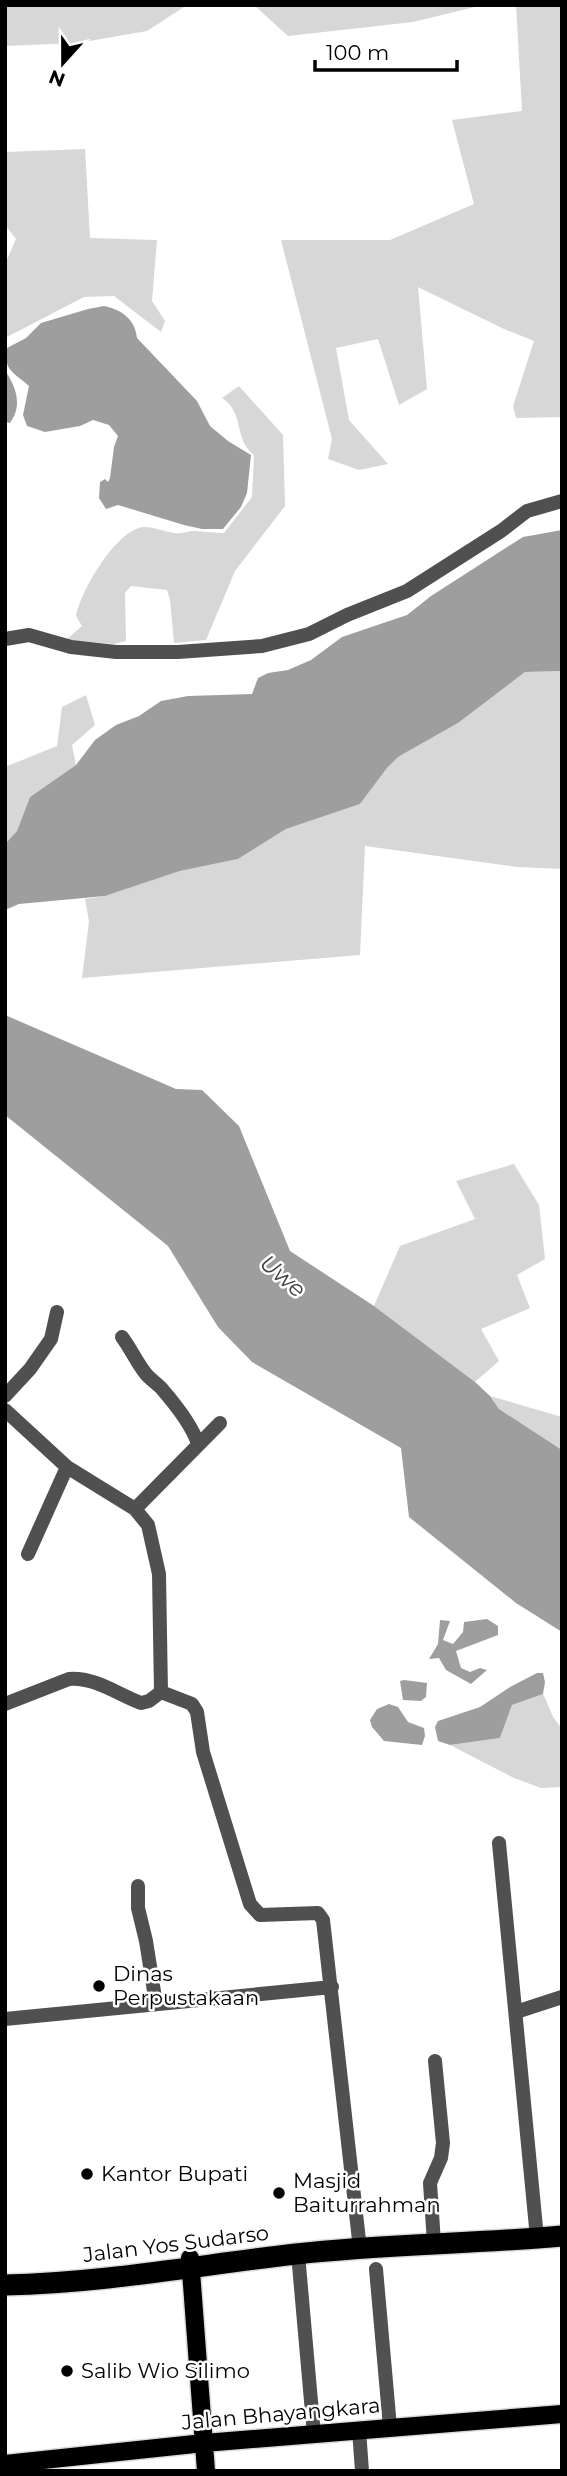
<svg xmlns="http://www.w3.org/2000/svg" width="567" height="2476" viewBox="0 0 567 2476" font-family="Montserrat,sans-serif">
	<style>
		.green { fill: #d7d7d7 }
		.water { fill: #9e9e9e }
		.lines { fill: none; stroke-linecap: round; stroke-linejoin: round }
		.major-casing { stroke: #dbdbdb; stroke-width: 21 }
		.highway-casing { stroke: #dbdbdb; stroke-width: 24 }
		.minor { stroke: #505050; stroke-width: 14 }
		.major { stroke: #000; stroke-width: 18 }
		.highway { stroke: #000; stroke-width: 21 }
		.poi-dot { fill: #000; stroke: #fff; stroke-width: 2.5 }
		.labels { text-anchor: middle; stroke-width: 5; stroke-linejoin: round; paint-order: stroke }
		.poi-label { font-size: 21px; fill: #000; stroke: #fff; text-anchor: start }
		.street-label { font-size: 21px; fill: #000; stroke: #fff }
		.water-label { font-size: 23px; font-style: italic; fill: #3f3f3f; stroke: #fff }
	</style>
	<rect width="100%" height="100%" fill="#fff"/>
	<path class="green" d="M5 5H187L147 31 78 43 5 46Z
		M254 5H483L413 22 288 36Z
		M516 5H562V417L516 418 513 406 534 341 504 329 418 287 427 389 399 405 378 339 336 348 349 420 388 464 359 470 328 459 332 439 281 240H390L474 204 452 120 522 111Z
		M85 149 90 238 157 240 152 301 165 321 161 332 114 296 84 297 5 338V264L16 239 6 226 5 152Z
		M239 386 283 435 285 506 235 571 206 640 174 643 170 600 167 590 131 586 125 593 126 641 114 644 66 640 82 626 76 616C81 591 115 531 143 527 152 526 165 532 175 533 181 534 186 532 191 531 202 531 213 533 224 533L252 497 254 455C232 437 246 414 222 398Z
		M562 671V869L517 867 365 846 360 955 82 978 89 921 85 899 105 896 180 871 238 859 286 829 360 804 387 768 398 757 458 723 525 672Z
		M86 695 95 725 72 745 76 765 30 797 17 831 5 844V767L57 746 62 707Z
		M514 1164 539 1205 545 1259 517 1275 530 1308 481 1329 499 1361 475 1382 374 1306 400 1246 475 1219 456 1181Z
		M490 1396 562 1417V1450L499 1409Z
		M543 1694C550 1707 551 1718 562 1728V1787L541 1788 514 1778 450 1745 500 1738 512 1705Z"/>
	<path class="water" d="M104 306C122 310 135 319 137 338L197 401 210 426 228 441 251 455 247 493 241 507 223 529H202L184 525 118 505 106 509 99 498 100 482 105 479 108 482 110 478 114 447 118 436 109 425 93 420 80 426 45 432 27 426 23 415 29 386C13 372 5 371 5 349L26 338 41 323 88 309Z
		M5 370C16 387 23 405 10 423L5 422Z
		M562 530V671L525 672 458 723 398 757 387 768 360 804 286 829 238 859 180 871 105 896 19 904 5 910V844L17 831 30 797 76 765 95 740 116 725 139 716 161 701 188 696 252 694 258 678 268 673 288 670 311 660 342 637 407 615 431 596 523 537Z
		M5 1015 176 1089 202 1090 239 1126 290 1251 374 1306 475 1382 490 1396 499 1409 562 1450V1632L516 1603 409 1517 401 1448 252 1362 218 1327 168 1246 5 1115Z
		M487 1619 498 1626V1635L456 1651 461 1668 470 1672 480 1668 487 1670 471 1684 446 1670 439 1658 429 1659 438 1644 440 1620 450 1621 443 1640 453 1644 463 1632 464 1622Z
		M537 1673H543L545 1682 543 1694 512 1705 500 1738 450 1745 438 1741 435 1727 438 1721 480 1707 510 1687Z
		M404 1680 427 1683 426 1697 421 1701 403 1700 400 1681Z
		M389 1704 398 1707 408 1722 424 1728 425 1736 422 1745 384 1741 372 1727 370 1720 377 1709Z"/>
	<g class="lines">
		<g class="major-casing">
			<path id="major" d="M190 2258 206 2471
				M5 2464 204 2443 562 2414"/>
		</g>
		<g class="highway-casing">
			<path id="highway" d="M5 2285C103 2283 200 2265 296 2254 384 2244 473 2244 562 2236"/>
		</g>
		<path class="minor" d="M5 639 29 635 71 647 116 652H178L262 646 309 634 347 615 407 591 501 531 527 511 562 501
			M122 1337C131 1349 137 1363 146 1374 151 1380 158 1384 162 1389 175 1404 192 1425 198 1444
			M5 1396 30 1369 51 1339 57 1312
			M5 1410 67 1467 135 1509 148 1525 159 1574 161 1692
			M135 1509 220 1423
			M28 1554 67 1467
			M161 1692 192 1704 197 1712 203 1752 250 1904 260 1915 318 1913 323 1920 360 2249
			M5 1704 69 1679C95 1677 117 1694 141 1703L149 1701 161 1692
			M499 1843 537 2238
			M138 1886V1908L146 1941 156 2004
			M516 2012 562 1997
			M5 2019 332 1987
			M434 2243 430 2183 441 2158 443 2143 435 2061
			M298 2254 314 2435
			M376 2269 390 2427
			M359 2430 362 2471"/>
		<use href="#major" class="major"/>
		<use href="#highway" class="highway"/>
	</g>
	<g class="poi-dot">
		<circle cx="99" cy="1986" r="7"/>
		<circle cx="87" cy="2174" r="7"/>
		<circle cx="279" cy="2193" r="7"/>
		<circle cx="67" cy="2371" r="7"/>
	</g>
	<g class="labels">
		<g class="poi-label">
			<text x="113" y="1981">Dinas<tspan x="113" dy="24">Perpustakaan</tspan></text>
			<text x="101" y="2181">Kantor Bupati</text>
			<text x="293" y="2188">Masjid<tspan x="293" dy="24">Baiturrahman</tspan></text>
			<text x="81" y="2378">Salib Wio Silimo</text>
		</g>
		<g class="street-label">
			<text transform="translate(176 2244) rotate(-7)" y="7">Jalan Yos Sudarso</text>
			<text transform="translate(281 2414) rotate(-5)" y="7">Jalan Bhayangkara</text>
		</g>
		<g class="water-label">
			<text transform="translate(283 1276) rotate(41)" y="8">Uwe</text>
		</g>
	</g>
	<rect width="567" height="2476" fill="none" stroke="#000000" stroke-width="14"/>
	<g transform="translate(63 63) rotate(201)" stroke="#ffffff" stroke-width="5" paint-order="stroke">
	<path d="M0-5L12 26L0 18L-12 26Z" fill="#000000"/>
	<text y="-10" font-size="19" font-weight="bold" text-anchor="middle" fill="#000000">N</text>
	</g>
	<path d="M315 60v10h142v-10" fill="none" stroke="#000000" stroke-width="3.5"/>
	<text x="326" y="60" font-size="21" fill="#000000" stroke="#ffffff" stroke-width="5" paint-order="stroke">100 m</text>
</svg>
